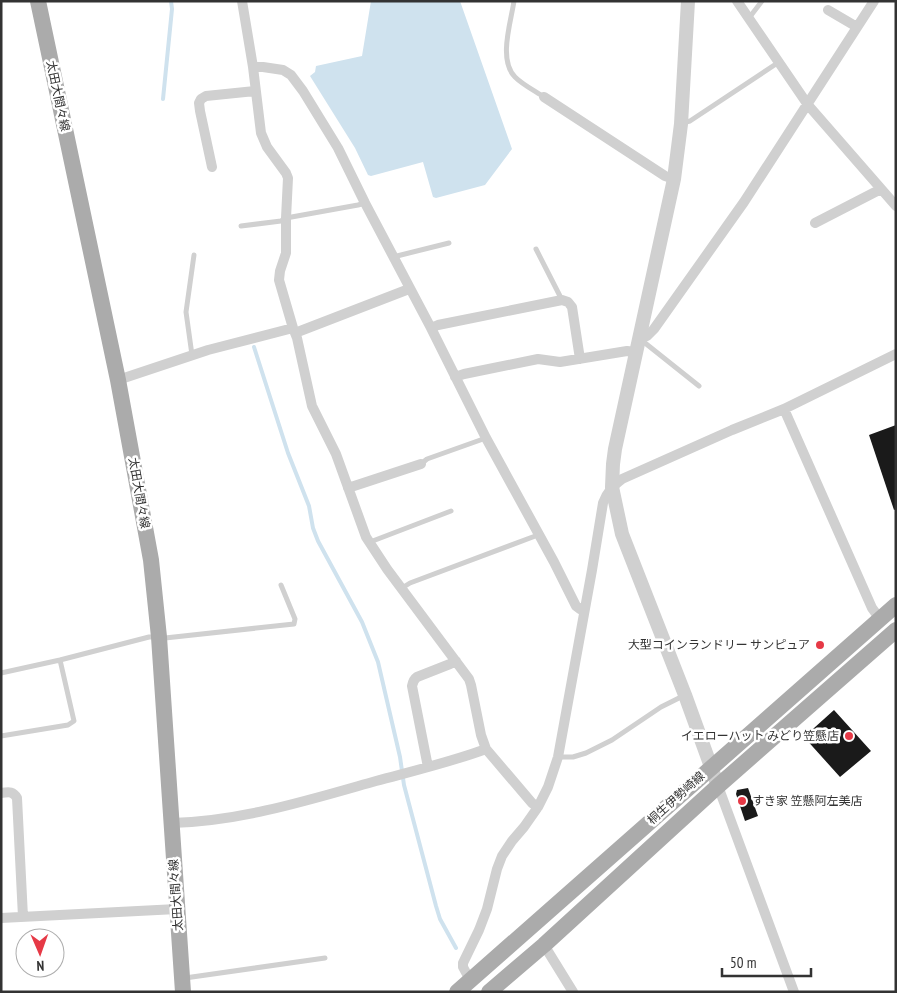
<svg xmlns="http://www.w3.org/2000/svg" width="897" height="993" viewBox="0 0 897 993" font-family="'PT Sans Narrow','Noto Sans JP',sans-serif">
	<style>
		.water { fill: #cfe2ee }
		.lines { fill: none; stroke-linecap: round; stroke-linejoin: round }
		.stream { stroke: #cfe2ee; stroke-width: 4 }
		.building { fill: #1a1a1a }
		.service { stroke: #d0d0d0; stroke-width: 5 }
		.minor { stroke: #d0d0d0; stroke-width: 10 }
		.tertiary { stroke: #d0d0d0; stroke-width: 14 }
		.primary { stroke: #ababab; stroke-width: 16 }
		.poi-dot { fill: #e63946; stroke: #fff; stroke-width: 2 }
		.labels { text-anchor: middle; stroke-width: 5; stroke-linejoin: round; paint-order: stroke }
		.street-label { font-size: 12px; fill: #333; stroke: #fff }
		.poi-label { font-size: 12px; fill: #333; stroke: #fff; text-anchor: end }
	</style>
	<rect width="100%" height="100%" fill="#fff"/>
	<path class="water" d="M371 1H460L512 149 485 185 436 198 433 197 423 162 371 176 368 175 355 148 310 76 315 72 316 66 362 56Z"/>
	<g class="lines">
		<path class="stream" d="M163 99 172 9 171 1
			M254 347 288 453 309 506 313 528 318 541 362 622 378 662 400 757 404 785 436 906 440 919 456 948"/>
	</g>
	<path class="building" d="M896 425V509L894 510 869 435Z
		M834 710 871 751 840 777 804 737Z
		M748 788 758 816 745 821 736 794 737 790Z"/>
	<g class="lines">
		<path class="service" d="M514 1C511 22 498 60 515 77 523 85 535 91 544 97
			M749 18 762 1
			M682 123 690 121 779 62
			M241 226 281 221 286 218 358 205 365 203
			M536 249 562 300
			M393 257 449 243
			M640 339 699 386
			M192 355 186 312 194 255
			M421 464 427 459 486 438
			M370 542 451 511
			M402 588 410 583 538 535
			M1 673 60 660 149 637H159L165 638 294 624 295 619 281 585
			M1 736 68 725 74 721 60 660
			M558 757H573L586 753 612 740 661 707 683 696
			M185 978 325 958"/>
		<path class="minor" d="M242 1 253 67 261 133 267 147 286 173 288 178 286 218V253L280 271 279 280 293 328 297 338 312 406 336 454 366 537 387 569 469 679 471 685 481 735 486 749 532 803 538 807
			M737 1 808 105 896 206
			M828 10 857 27
			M253 67H263L283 70 291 75 303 91 338 148 365 203 431 328 486 438 554 562 576 606 580 609 584 611
			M544 97 665 176 674 179
			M212 167 200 111 199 103 201 99 206 96 255 91
			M815 223 881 189
			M431 328 438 325 562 300 568 302 572 307 580 359
			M295 333 409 289
			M640 339 647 336 654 329 744 202 874 1
			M455 377 464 374 538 359 560 362 627 351 636 352
			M118 380 208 350 293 328
			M784 409 872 608 880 619
			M348 488 421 464
			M428 767 412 686C413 681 414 679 417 677L450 664 456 661
			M718 786 794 992
			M1 793C9 792 13 791 17 798L23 917
			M172 823C242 821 309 800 376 781 413 771 451 762 486 749
			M1 918 177 909
			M544 945 573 992
			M470 980 463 967V963L479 930 487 909 497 869 502 856 512 841 524 827 538 807 548 787 558 757 592 570 603 503C607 492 613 486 622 479L732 430 784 409 896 354"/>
		<path class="tertiary" d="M688 1 681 124 674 179 615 449 613 464 612 487 622 534 685 695 718 786"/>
		<path class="primary" d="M38 1 118 380 151 560 159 637 183 992
			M457 992 896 605
			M489 992 544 945 718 786 896 630"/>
	</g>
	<g class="poi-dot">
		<circle cx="820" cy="645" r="5"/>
		<circle cx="849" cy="736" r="5"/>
		<circle cx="742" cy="801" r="5"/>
	</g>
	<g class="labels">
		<g class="street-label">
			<text transform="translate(58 96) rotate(78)" y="4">太田大間々線</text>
			<text transform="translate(139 493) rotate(80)" y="4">太田大間々線</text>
			<text transform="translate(676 798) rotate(-42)" y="4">桐生伊勢崎線</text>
			<text transform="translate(176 895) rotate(-94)" y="4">太田大間々線</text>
		</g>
		<g class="poi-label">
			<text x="810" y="649">大型コインランドリー サンピュア</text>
			<text x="839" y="740">イエローハット みどり笠懸店</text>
			<text x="752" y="805" text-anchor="start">すき家 笠懸阿左美店</text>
		</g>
	</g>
	<rect width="897" height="993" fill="none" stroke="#333333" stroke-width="5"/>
	<g transform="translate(40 953) rotate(178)"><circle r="24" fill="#ffffff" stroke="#adadad"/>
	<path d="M0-4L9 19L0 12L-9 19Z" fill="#e63946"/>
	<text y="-8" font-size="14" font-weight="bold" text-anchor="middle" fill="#333333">N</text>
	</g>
	<path d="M722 968v8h89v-8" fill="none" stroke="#333333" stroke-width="2.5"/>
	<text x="730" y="968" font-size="15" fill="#333333" stroke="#ffffff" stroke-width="4" paint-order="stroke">50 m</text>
</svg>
